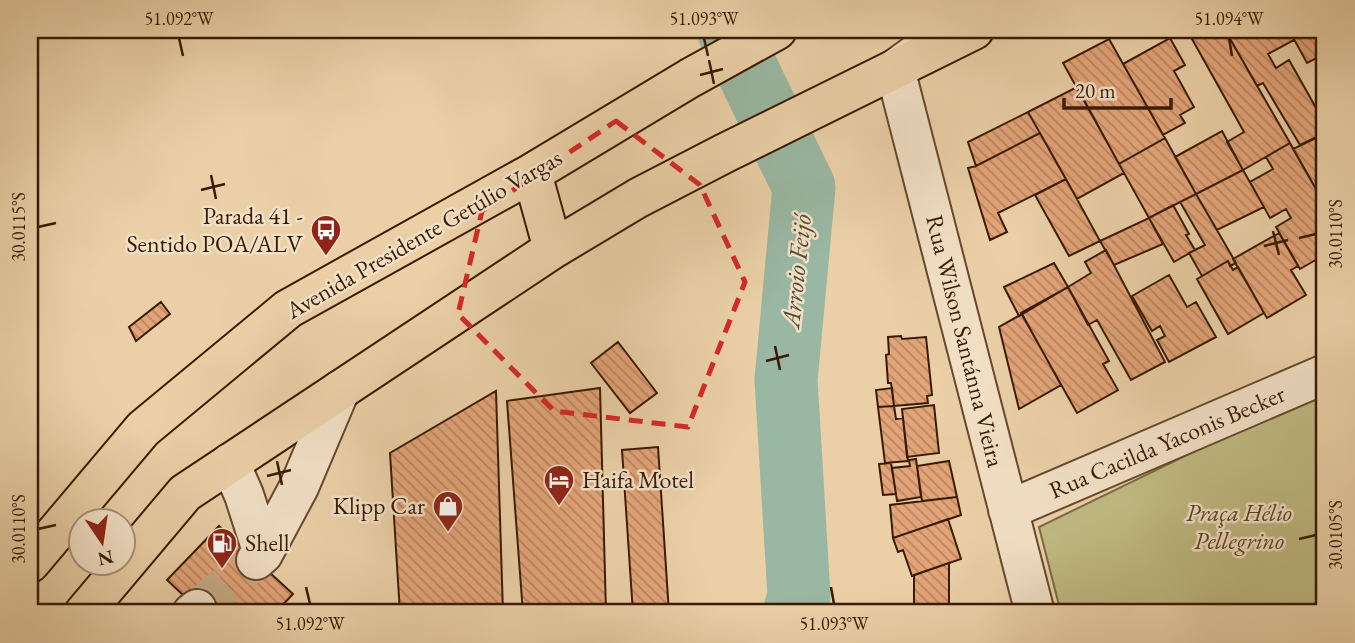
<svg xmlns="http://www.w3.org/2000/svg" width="1355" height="643" viewBox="0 0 1355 643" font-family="'EB Garamond',serif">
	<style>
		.green { fill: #bfb982; stroke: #7c6a43; stroke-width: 2 }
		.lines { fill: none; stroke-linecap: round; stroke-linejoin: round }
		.river { stroke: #99b7a2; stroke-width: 63 }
		.building { fill: url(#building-back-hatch); stroke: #391a04; stroke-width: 2 }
		.minor-tunnel { stroke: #c7ac86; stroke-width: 38; stroke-dasharray: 38 19; stroke-linecap: butt }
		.minor-casing { stroke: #66482d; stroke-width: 42 }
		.major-casing { stroke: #391a04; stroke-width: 42 }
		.minor { stroke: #f2e0c6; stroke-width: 38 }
		.major { stroke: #ebd0a7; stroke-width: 38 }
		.marked { fill: none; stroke: #d62828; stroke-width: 5; stroke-dasharray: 14 9; stroke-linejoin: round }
		.ticks { fill: none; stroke: #391a04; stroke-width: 2.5 }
		.labels { text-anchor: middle; stroke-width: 5; stroke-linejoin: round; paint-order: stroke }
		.poi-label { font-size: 24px; fill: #391a04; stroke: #f2e0c6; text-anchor: end }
		.street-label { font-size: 24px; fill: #391a04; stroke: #f2e0c6 }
		.park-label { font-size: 24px; font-style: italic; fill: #5a4224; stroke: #f2e0c6 }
		.water-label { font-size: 26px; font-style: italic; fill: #564933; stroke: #f2e0c6 }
		.neatline { fill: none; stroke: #391a04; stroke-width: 2.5 }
		.ticks-label { font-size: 18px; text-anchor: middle; fill: #391a04 }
	</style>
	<defs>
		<pattern id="building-back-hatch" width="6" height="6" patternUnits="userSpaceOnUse" patternTransform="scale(1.75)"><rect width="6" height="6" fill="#e3a478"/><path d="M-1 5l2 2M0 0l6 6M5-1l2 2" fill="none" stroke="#b98560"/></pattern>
	</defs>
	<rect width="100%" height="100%" fill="#ebd0a7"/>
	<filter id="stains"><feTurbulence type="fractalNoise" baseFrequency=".00286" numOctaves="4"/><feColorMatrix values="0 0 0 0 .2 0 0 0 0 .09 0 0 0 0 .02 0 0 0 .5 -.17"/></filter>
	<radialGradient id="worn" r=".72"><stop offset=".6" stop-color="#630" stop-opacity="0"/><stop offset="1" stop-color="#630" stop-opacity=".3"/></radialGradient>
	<path class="green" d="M1325 388V613H1061L1039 527Z"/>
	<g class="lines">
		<path class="river" d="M728 30 804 187 786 380 799 596 794 613"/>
	</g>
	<path class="building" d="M1187 30H1225L1290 143 1243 170 1227 142 1244 132Z
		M1225 30H1289L1294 40 1268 54 1276 68 1289 60 1315 106 1325 100V133L1300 145 1263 83 1257 86Z
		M1289 30H1325V54L1307 63Z
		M1170 38 1185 65 1174 71 1194 107 1180 115 1185 123 1163 135 1123 64Z
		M1109 39 1165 138 1119 164 1063 63Z
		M1077 87 1124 173 1077 199 1028 112Z
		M1028 112 1040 133 976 166 968 142Z
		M1222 131 1243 170 1196 194 1175 157Z
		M1040 133 1066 179 998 213 1007 232 990 240 968 168 976 166Z
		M1320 136 1325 145V205L1293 149Z
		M1165 138 1196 194 1149 218 1119 164Z
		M1290 143 1325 205V249L1320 251 1319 258 1300 269 1276 227 1291 218 1286 209 1270 218 1250 182 1273 169 1266 157Z
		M1243 170 1264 207 1217 230 1196 194Z
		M1066 179 1100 241 1069 256 1035 195Z
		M1196 194 1236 263 1230 266 1228 261 1202 276 1189 253 1205 245 1180 202Z
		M1173 205 1189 234 1186 235 1195 250 1174 262 1149 218Z
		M1149 218 1163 244 1114 265 1100 241Z
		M1279 233 1298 266 1291 270 1306 295 1267 318 1233 259Z
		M1106 250 1165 362 1131 380 1097 320 1088 325 1068 287 1091 273 1085 262Z
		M1228 261 1233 270 1238 267 1264 313 1228 334 1197 279Z
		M1054 263 1068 287 1019 316 1004 287Z
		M1169 275 1187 307 1196 302 1216 337 1169 362 1157 340 1165 336 1160 326 1152 331 1132 296Z
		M1068 287 1109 361 1103 364 1118 390 1077 413 1021 313Z
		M161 302 170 314 136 341 129 327Z
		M1022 314 1061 385 1019 409 999 327Z
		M901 336 902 339 926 337 932 395 927 396 928 403 894 406 891 383H888L886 355 889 354 888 337Z
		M618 342 657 393 630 413 591 363Z
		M600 388 606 613H523L507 401Z
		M892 388 894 406 878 407 876 390Z
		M496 391 503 613H400L390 453Z
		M934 405 939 453 907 457 902 409Z
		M894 406 896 419 903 418 908 461 885 463 878 407Z
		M658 447 669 613H633L622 450Z
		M916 459 921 497 897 501 892 468 910 466 909 460Z
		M949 461 957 497 922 501 917 466Z
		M891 463 896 494 883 495 879 464Z
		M957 497 961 515 893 538 890 505Z
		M948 519 961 559 912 576 903 550 898 552 893 538Z
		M219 526 293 594 275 613H202L167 580Z
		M949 563V612H914V575Z"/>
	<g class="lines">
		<path class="minor-tunnel" d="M197 609 256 560"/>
		<g class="minor-casing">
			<path id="minor" d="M920 51 895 69 1035 613
				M230 463 244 495 263 554
				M1008 510 1325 374
				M256 560 263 554 299 487 340 390
				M192 613 197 609"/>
		</g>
		<g class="major-casing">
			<path id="major" d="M532 173 553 249
				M30 563 143 429 288 309 532 173 690 78 777 30
				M84 613 185 493 553 249 638 198 725 153 974 30"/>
		</g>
		<use href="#minor" class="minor"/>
		<use href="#major" class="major"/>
	</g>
	<path class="marked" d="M616 121 700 185 745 282 688 427 554 411 458 314 482 211Z"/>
	<path class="ticks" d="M179 38 183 56M704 38 708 56M1229 38 1232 56M709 60 714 84M700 75 723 69M211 175 216 199M201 190 225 184M38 227 56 223M1273 231 1279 255M1299 238 1316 234M1264 246 1288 240M775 346 780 370M766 361 789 355M277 461 282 485M267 476 291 470M38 529 56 525M1299 539 1316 535M306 587 310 604M831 587 834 604"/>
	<defs>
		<g id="bus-pin" transform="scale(1.575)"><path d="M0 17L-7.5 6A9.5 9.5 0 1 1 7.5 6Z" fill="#8f2418" stroke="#f2e0c6"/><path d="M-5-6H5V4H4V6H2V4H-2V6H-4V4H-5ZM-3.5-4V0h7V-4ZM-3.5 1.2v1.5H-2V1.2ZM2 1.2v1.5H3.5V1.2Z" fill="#fff"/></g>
		<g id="hotel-pin" transform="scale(1.575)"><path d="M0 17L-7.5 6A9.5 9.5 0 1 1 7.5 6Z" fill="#8f2418" stroke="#f2e0c6"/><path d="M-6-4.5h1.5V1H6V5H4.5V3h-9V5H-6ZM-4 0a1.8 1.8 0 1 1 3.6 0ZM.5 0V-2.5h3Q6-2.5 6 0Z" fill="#fff"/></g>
		<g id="shop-pin" transform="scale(1.575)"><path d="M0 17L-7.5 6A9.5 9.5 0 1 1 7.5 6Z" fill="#8f2418" stroke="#f2e0c6"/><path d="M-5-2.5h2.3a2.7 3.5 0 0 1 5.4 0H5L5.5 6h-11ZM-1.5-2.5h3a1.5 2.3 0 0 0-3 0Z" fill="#fff"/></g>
		<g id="fuel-pin" transform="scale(1.575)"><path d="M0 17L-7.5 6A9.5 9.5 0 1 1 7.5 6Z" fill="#8f2418" stroke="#f2e0c6"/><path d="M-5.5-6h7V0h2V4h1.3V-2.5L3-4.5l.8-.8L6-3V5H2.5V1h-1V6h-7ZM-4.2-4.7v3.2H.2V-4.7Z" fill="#fff"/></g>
	</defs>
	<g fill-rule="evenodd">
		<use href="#bus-pin" x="326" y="230"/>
		<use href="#hotel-pin" x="559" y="480"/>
		<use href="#shop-pin" x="448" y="506"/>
		<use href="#fuel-pin" x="222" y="543"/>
	</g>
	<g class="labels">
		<g class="poi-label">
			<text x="303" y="224">Parada 41 -<tspan x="303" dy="28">Sentido POA/ALV</tspan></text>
			<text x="582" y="488" text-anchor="start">Haifa Motel</text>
			<text x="425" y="514">Klipp Car</text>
			<text x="245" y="551" text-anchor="start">Shell</text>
		</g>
		<g class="street-label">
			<text transform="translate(424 234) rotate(-30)" y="8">Avenida Presidente Getúlio Vargas</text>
			<text transform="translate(965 341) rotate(76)" y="8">Rua Wilson Santánna Vieira</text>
			<text transform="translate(1167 442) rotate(-23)" y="8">Rua Cacilda Yaconis Becker</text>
		</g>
		<g class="park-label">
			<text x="1239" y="521">Praça Hélio<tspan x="1239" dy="28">Pellegrino</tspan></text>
		</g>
		<g class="water-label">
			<text transform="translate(796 271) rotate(-84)" y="9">Arroio Feijó</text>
		</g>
	</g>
	<rect width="1355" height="643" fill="none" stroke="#ebd0a7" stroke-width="77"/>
	<g transform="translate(102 542) rotate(167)"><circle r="33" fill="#f2e0c6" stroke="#a89178" stroke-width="2"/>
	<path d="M0-5L12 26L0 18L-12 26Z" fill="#8f2418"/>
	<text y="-10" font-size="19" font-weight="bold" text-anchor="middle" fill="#391a04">N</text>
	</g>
	<path d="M1064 98v10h107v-10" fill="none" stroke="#391a04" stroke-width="3.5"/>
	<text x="1075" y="98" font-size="21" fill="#391a04" stroke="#f2e0c6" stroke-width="5" paint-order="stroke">20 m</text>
	<rect x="38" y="38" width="1278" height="566" class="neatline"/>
	<g class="ticks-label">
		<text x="179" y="25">51.092°W</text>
		<text x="704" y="25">51.093°W</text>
		<text x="1229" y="25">51.094°W</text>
		<text transform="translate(19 227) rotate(-90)" y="6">30.0115°S</text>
		<text transform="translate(1336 234) rotate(-90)" y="6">30.0110°S</text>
		<text transform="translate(19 529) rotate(-90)" y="6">30.0110°S</text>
		<text transform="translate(1336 535) rotate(-90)" y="6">30.0105°S</text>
		<text x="310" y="630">51.092°W</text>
		<text x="834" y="630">51.093°W</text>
	</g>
	<rect width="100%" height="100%" filter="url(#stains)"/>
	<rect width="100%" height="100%" fill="url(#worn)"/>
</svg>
